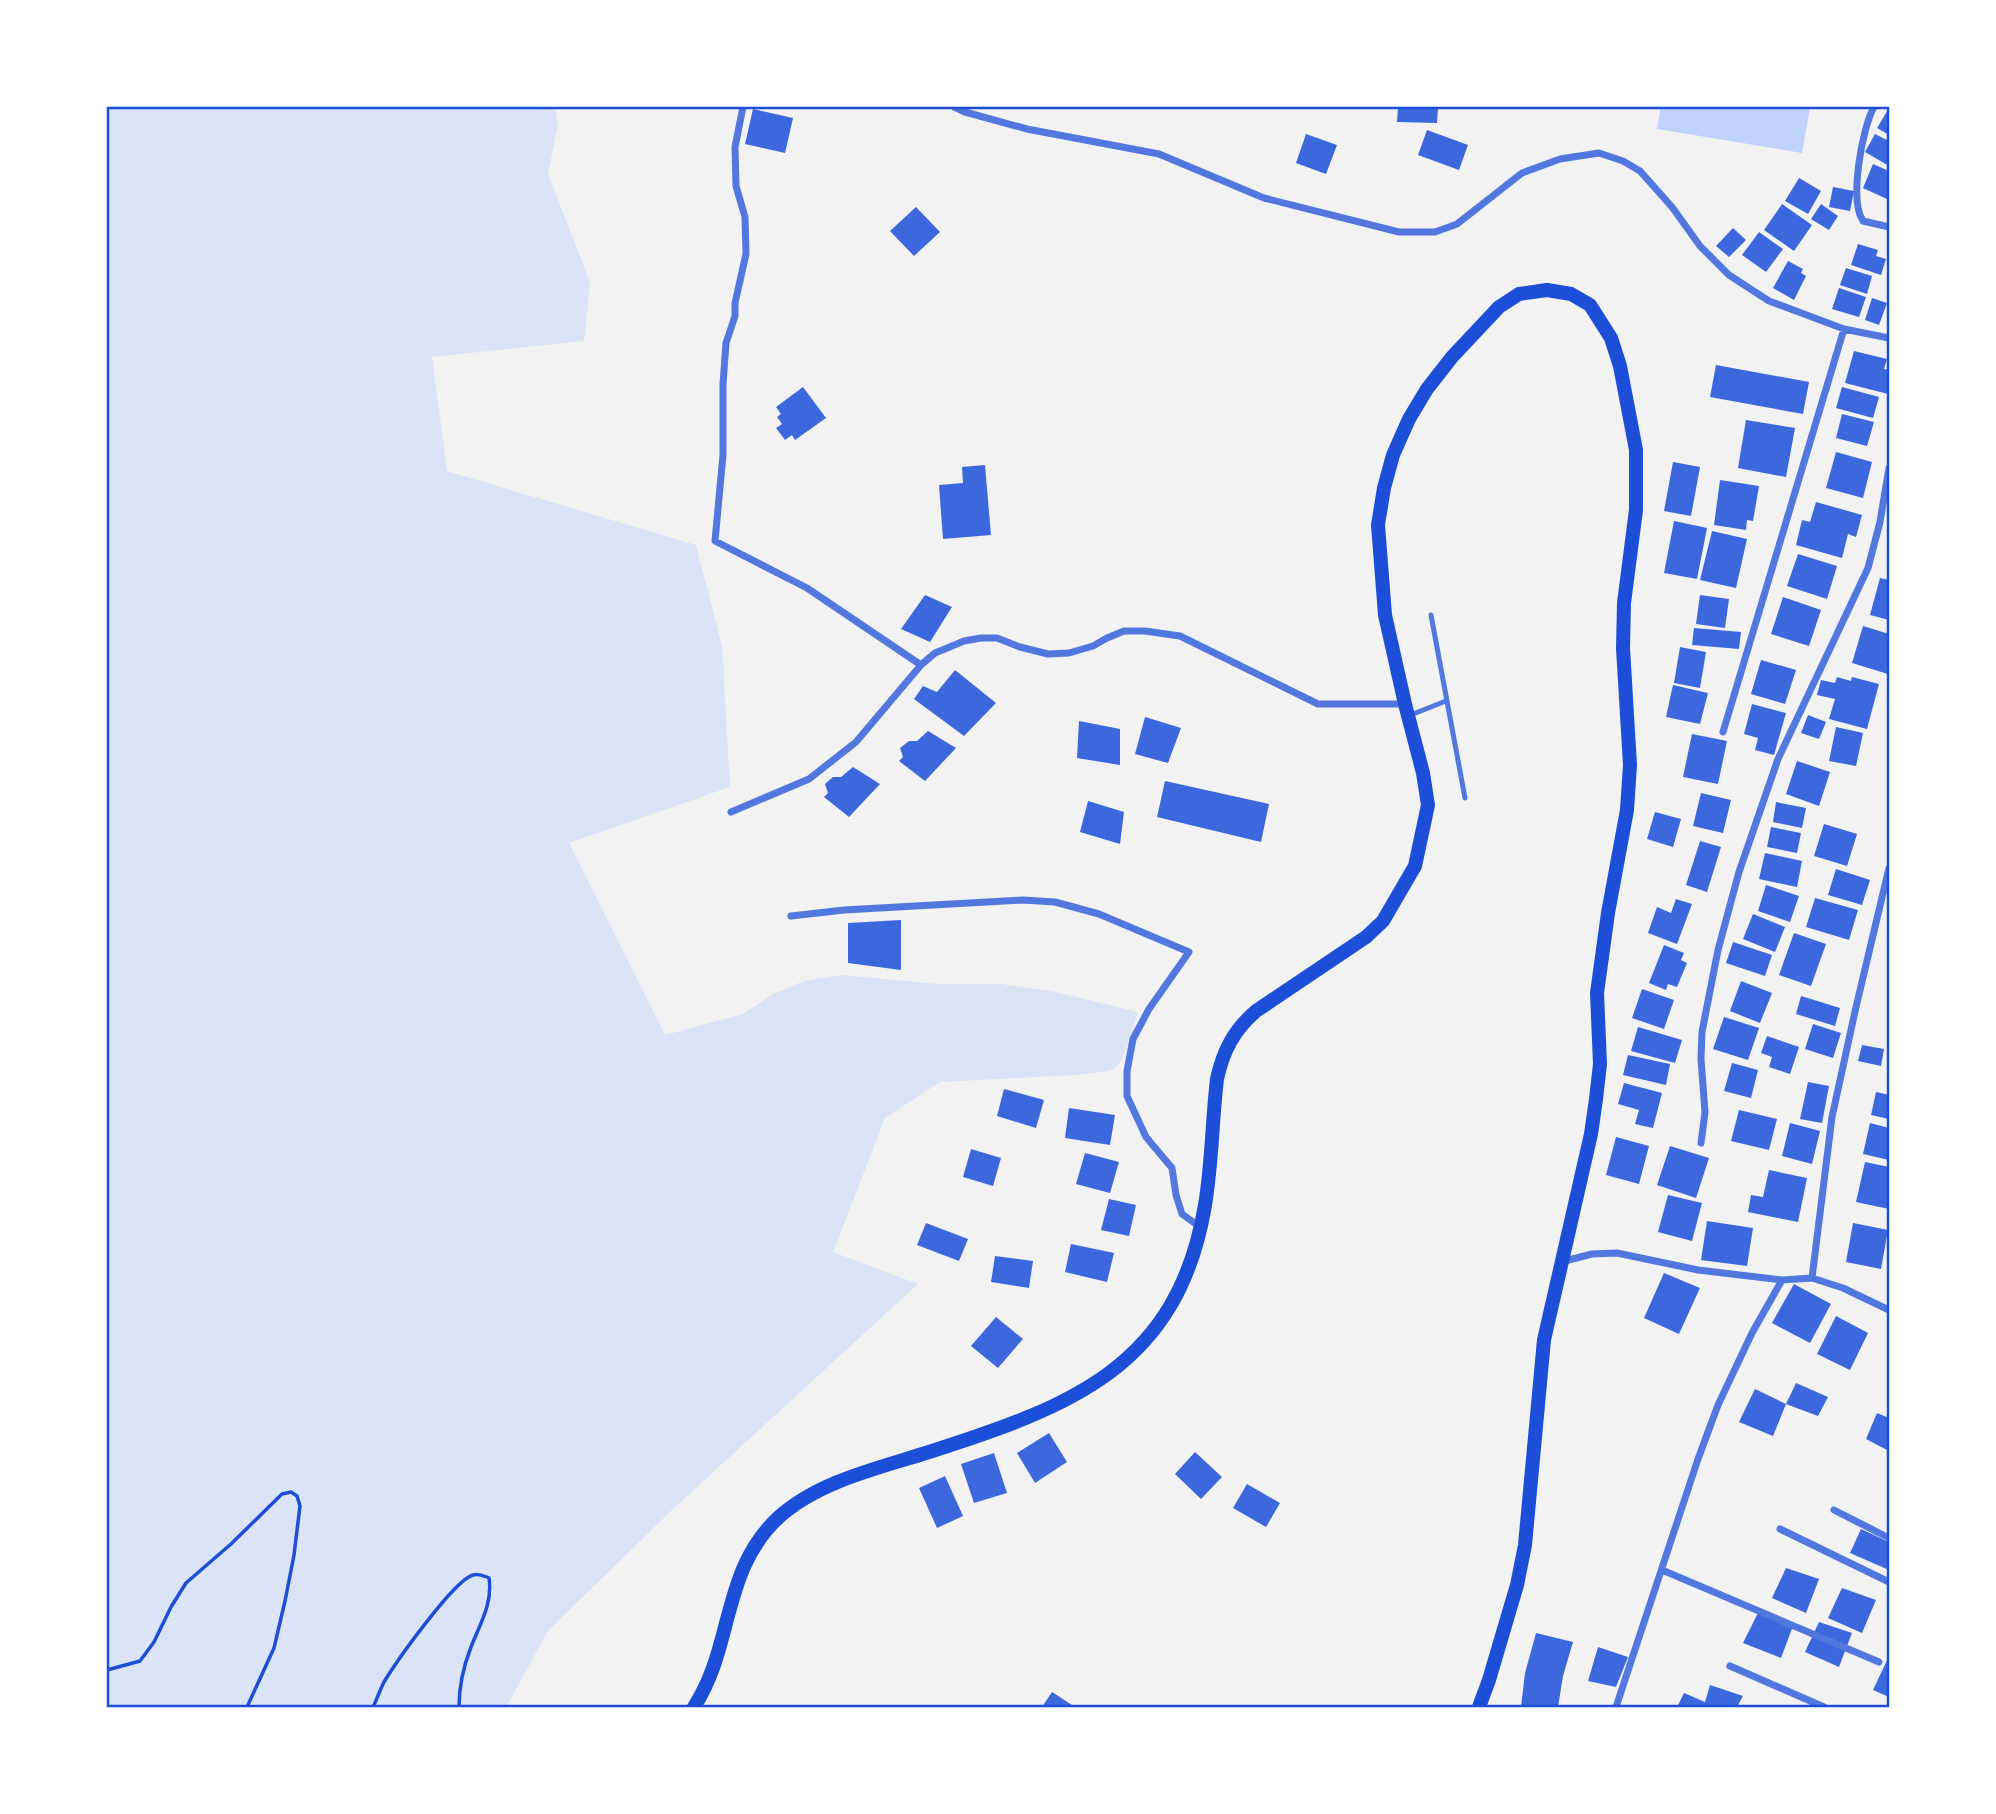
<svg xmlns="http://www.w3.org/2000/svg" width="1996" height="1814" viewBox="0 0 1996 1814" font-family="Raleway,sans-serif">
	<style>
		.green { fill: #dbe4f7 }
		.water { fill: #bfd3fe }
		.building { fill: #3d67dc }
		.lines { fill: none; stroke-linecap: round; stroke-linejoin: round }
		.path { stroke: #1d4ed8; stroke-width: 3.5 }
		.service { stroke: #5277de; stroke-width: 5 }
		.minor { stroke: #5277de; stroke-width: 7 }
		.secondary { stroke: #1d4ed8; stroke-width: 14 }
		.neatline { fill: none; stroke: #1d4ed8; stroke-width: 2.5 }
	</style>
	<rect width="100%" height="100%" fill="#f2f2f2"/>
	<path class="green" d="M107 107H555L558 124 548 174 590 282 584 341 432 357 447 471 696 545 722 646 730 787 569 843 665 1035 743 1014 773 994 804 981 841 975 938 984H1002L1055 992 1138 1012 1122 1060 1116 1067 1109 1071 1076 1075 940 1082 885 1118 833 1252 918 1284 673 1509 548 1631 506 1707H107Z"/>
	<path class="water" d="M1661 107H1810L1802 153 1657 129Z"/>
	<path class="building" d="M1398 107H1438L1437 123 1397 122Z
		M1889 108V135L1877 128Z
		M753 109 793 118 785 153 745 144Z
		M1427 130 1468 145 1459 170 1418 155Z
		M1306 134 1337 145 1326 174 1296 163Z
		M1875 134 1889 141V166L1865 152Z
		M1873 164 1889 171 1887 199 1863 188Z
		M1799 178 1821 191 1808 214 1785 201Z
		M1833 187 1854 191 1850 211 1829 207Z
		M1782 204 1812 225 1794 251 1764 230Z
		M1821 204 1838 216 1829 230 1811 219Z
		M916 207 940 232 914 256 890 231Z
		M1733 228 1746 240 1729 257 1716 246Z
		M1759 232 1783 249 1766 272 1742 255Z
		M1858 244 1878 250 1876 256 1886 259 1881 275 1851 265Z
		M1788 261 1803 269 1801 273 1806 276 1794 300 1773 288Z
		M1846 268 1872 276 1867 294 1840 285Z
		M1839 288 1866 297 1859 317 1832 309Z
		M1872 298 1887 303 1879 325 1865 320Z
		M1854 351 1887 359 1884 369 1889 370 1888 394 1845 383Z
		M1716 365 1809 382 1803 414 1710 397Z
		M803 387 826 418 795 440 792 435 785 440 776 428 782 424 777 417 781 414 776 407Z
		M1842 387 1879 397 1873 418 1836 408Z
		M1842 414 1874 422 1867 446 1836 438Z
		M1746 420 1795 428 1786 477 1738 468Z
		M1836 452 1872 462 1863 498 1826 488Z
		M1673 462 1700 467 1691 516 1664 511Z
		M985 465 991 535 943 539 939 485 963 483 962 467Z
		M1720 480 1759 486 1753 521 1747 520 1746 530 1714 525Z
		M1816 502 1862 515 1856 537 1848 534 1842 558 1796 545 1802 520 1810 522Z
		M1674 521 1707 528 1697 579 1664 573Z
		M1712 531 1747 539 1736 588 1700 580Z
		M1798 554 1837 566 1827 599 1787 586Z
		M1880 578 1889 580V620L1870 615Z
		M925 595 952 607 930 642 901 629Z
		M1700 595 1729 599 1725 628 1696 624Z
		M1783 597 1821 610 1809 646 1771 634Z
		M1863 626 1889 634 1888 674 1852 663Z
		M1694 628 1741 632 1739 649 1692 645Z
		M1680 647 1706 652 1700 688 1674 683Z
		M1761 660 1796 670 1785 704 1751 694Z
		M955 670 996 703 964 736 914 699 923 686 937 692Z
		M1837 677 1851 681 1852 677 1879 684 1867 729 1829 719 1835 699 1817 695 1821 680 1835 683Z
		M1673 685 1708 693 1700 724 1666 717Z
		M1752 704 1786 713 1774 755 1755 750 1758 738 1744 734Z
		M1808 715 1826 722 1819 739 1801 733Z
		M1145 717 1181 728 1168 763 1135 754Z
		M1079 721 1120 729V765L1077 758Z
		M1836 727 1863 733 1856 766 1829 761Z
		M928 731 956 748 925 781 899 761 903 757 900 748 909 741H917Z
		M1692 734 1727 741 1718 784 1683 777Z
		M1797 761 1830 772 1819 806 1786 794Z
		M853 767 880 784 849 817 824 797 828 793 825 784 833 777H841Z
		M1165 781 1269 804 1261 842 1157 817Z
		M1701 793 1731 800 1723 833 1693 826Z
		M1088 801 1124 812 1120 844 1080 832Z
		M1776 802 1806 808 1802 828 1773 822Z
		M1655 812 1681 819 1673 847 1647 839Z
		M1824 824 1857 834 1847 866 1814 856Z
		M1771 827 1801 833 1797 853 1767 847Z
		M1700 841 1721 847 1707 892 1686 885Z
		M1765 853 1802 861 1797 887 1759 879Z
		M1836 869 1870 880 1862 905 1828 895Z
		M1766 885 1799 896 1790 922 1758 911Z
		M1815 898 1858 910 1849 940 1806 927Z
		M1676 899 1692 904 1677 944 1648 933 1657 907 1671 913Z
		M1753 914 1785 927 1775 952 1743 939Z
		M901 920V970L848 963V923Z
		M1794 933 1826 944 1811 986 1779 975Z
		M1733 942 1772 955 1765 976 1726 963Z
		M1664 945 1684 953 1681 960 1687 963 1677 987 1668 984 1666 990 1649 983Z
		M1741 981 1772 993 1760 1023 1730 1011Z
		M1642 989 1674 1000 1664 1029 1632 1018Z
		M1801 996 1840 1008 1835 1026 1796 1014Z
		M1724 1017 1759 1028 1748 1060 1713 1049Z
		M1813 1024 1841 1033 1833 1058 1805 1049Z
		M1638 1027 1682 1040 1675 1063 1631 1051Z
		M1767 1036 1799 1047 1790 1074 1769 1067 1772 1057 1761 1053Z
		M1862 1045 1884 1049 1881 1066 1858 1061Z
		M1628 1055 1670 1064 1666 1085 1623 1075Z
		M1732 1063 1758 1070 1751 1098 1724 1091Z
		M1808 1082 1829 1086 1822 1123 1800 1119Z
		M1624 1083 1662 1093 1653 1128 1635 1124 1639 1110 1618 1104Z
		M1004 1089 1044 1100 1036 1128 997 1116Z
		M1876 1092 1889 1095V1119L1871 1115Z
		M1069 1108 1115 1115 1110 1145 1065 1138Z
		M1739 1110 1777 1119 1769 1150 1731 1141Z
		M1790 1123 1820 1131 1812 1164 1782 1156Z
		M1870 1123 1889 1128V1160L1863 1154Z
		M1616 1137 1649 1146 1639 1184 1606 1175Z
		M1670 1146 1709 1158 1696 1198 1657 1185Z
		M971 1149 1001 1158 993 1186 963 1177Z
		M1085 1153 1119 1162 1110 1193 1076 1184Z
		M1865 1162 1889 1167V1209L1856 1202Z
		M1769 1170 1807 1178 1798 1222 1748 1212 1751 1195 1763 1197Z
		M1668 1195 1702 1203 1692 1241 1658 1232Z
		M1109 1199 1136 1205 1129 1236 1101 1230Z
		M1707 1221 1753 1228 1747 1266 1701 1260Z
		M926 1223 968 1239 959 1261 917 1245Z
		M1853 1223 1888 1230 1881 1269 1846 1262Z
		M1071 1244 1114 1253 1107 1282 1065 1272Z
		M995 1256 1033 1261 1029 1288 991 1282Z
		M1664 1273 1700 1288 1679 1334 1644 1318Z
		M1794 1284 1831 1304 1810 1343 1772 1323Z
		M1836 1316 1868 1333 1850 1370 1817 1354Z
		M996 1317 1023 1339 998 1368 971 1346Z
		M1796 1383 1828 1397 1818 1416 1786 1404Z
		M1755 1389 1786 1404 1773 1436 1739 1422Z
		M1877 1413 1889 1418V1451L1866 1439Z
		M1049 1433 1067 1462 1035 1483 1017 1453Z
		M1195 1452 1222 1477 1201 1499 1175 1474Z
		M994 1453 1007 1493 974 1503 961 1464Z
		M945 1476 963 1516 937 1528 919 1488Z
		M1247 1484 1280 1503 1266 1527 1233 1508Z
		M1861 1529 1889 1542V1570L1850 1553Z
		M1786 1568 1819 1579 1806 1613 1772 1598Z
		M1842 1588 1876 1600 1862 1633 1828 1618Z
		M1759 1611 1793 1626 1781 1658 1743 1643Z
		M1819 1622 1852 1633 1839 1667 1805 1652Z
		M1536 1633 1573 1642 1563 1676 1558 1707H1521L1525 1673Z
		M1598 1647 1628 1657 1616 1687 1588 1681Z
		M1889 1656V1697L1873 1690Z
		M1710 1685 1743 1696 1737 1707H1677L1684 1693 1705 1702Z
		M1052 1692 1075 1707H1042Z"/>
	<g class="lines">
		<path class="path" d="M107 1670 140 1661 154 1642 171 1607 186 1583 231 1544 282 1494 291 1492 297 1496 300 1506 294 1555 285 1601 274 1648 247 1707
			M373 1707C377 1699 380 1690 384 1682 396 1662 454 1580 473 1575 479 1573 484 1576 489 1578 493 1603 480 1624 471 1647 464 1665 459 1687 459 1707"/>
		<path class="service" d="M1431 615 1465 798
			M1408 716 1446 701"/>
		<path class="minor" d="M743 107 735 147 736 186 745 217 746 254 735 303V316L726 343 723 384V455L715 541 807 588 921 665
			M954 107 965 112 1027 129 1159 154 1264 198 1399 232H1435L1457 224 1522 173 1560 159 1599 153 1623 161 1640 171 1672 207 1700 246 1729 275 1769 301 1844 329 1889 338
			M1874 107C1862 128 1849 201 1863 221L1889 227
			M1723 732 1844 329
			M731 812 809 779 856 742 921 665 935 653 964 641 981 638H997L1020 647 1048 654 1069 653 1093 646 1107 638 1124 631H1145L1180 636 1318 704H1405
			M791 916 844 910 1023 900 1055 902 1099 914 1189 952 1149 1009 1133 1039 1127 1071V1096L1146 1137 1172 1168 1176 1195 1182 1214 1200 1227
			M1701 1143 1705 1112 1701 1059 1702 1032 1718 950 1739 872 1778 759 1868 568 1880 522 1889 468
			M1561 1262 1592 1254 1617 1253 1698 1270 1782 1280 1812 1278 1843 1288 1889 1310
			M1812 1278 1832 1117 1856 1007 1889 868
			M1834 1510 1889 1538
			M1780 1529 1889 1582
			M1662 1570 1879 1662
			M1730 1666 1824 1707
			M1616 1707 1698 1459 1718 1405 1752 1333 1782 1280"/>
		<path class="secondary" d="M694 1707C734 1646 721 1570 779 1517 819 1481 879 1468 929 1452 1069 1407 1178 1368 1205 1205 1212 1164 1212 1121 1217 1079 1223 1051 1234 1030 1256 1011L1366 937 1383 921 1415 866 1428 805 1423 773 1405 704 1385 615 1378 525 1384 488 1393 455 1409 419 1427 389 1452 357 1499 307 1519 294 1547 290 1571 294 1590 305 1611 338 1620 366 1636 450V510L1624 603 1623 648 1630 765 1627 810 1608 913 1597 993 1600 1064 1596 1099 1591 1134 1544 1340 1525 1545 1517 1585 1489 1680 1479 1707"/>
	</g>
	<rect width="1996" height="1814" fill="none" stroke="#ffffff" stroke-width="217"/>
	<rect x="108" y="108" width="1780" height="1598" class="neatline"/>
</svg>
